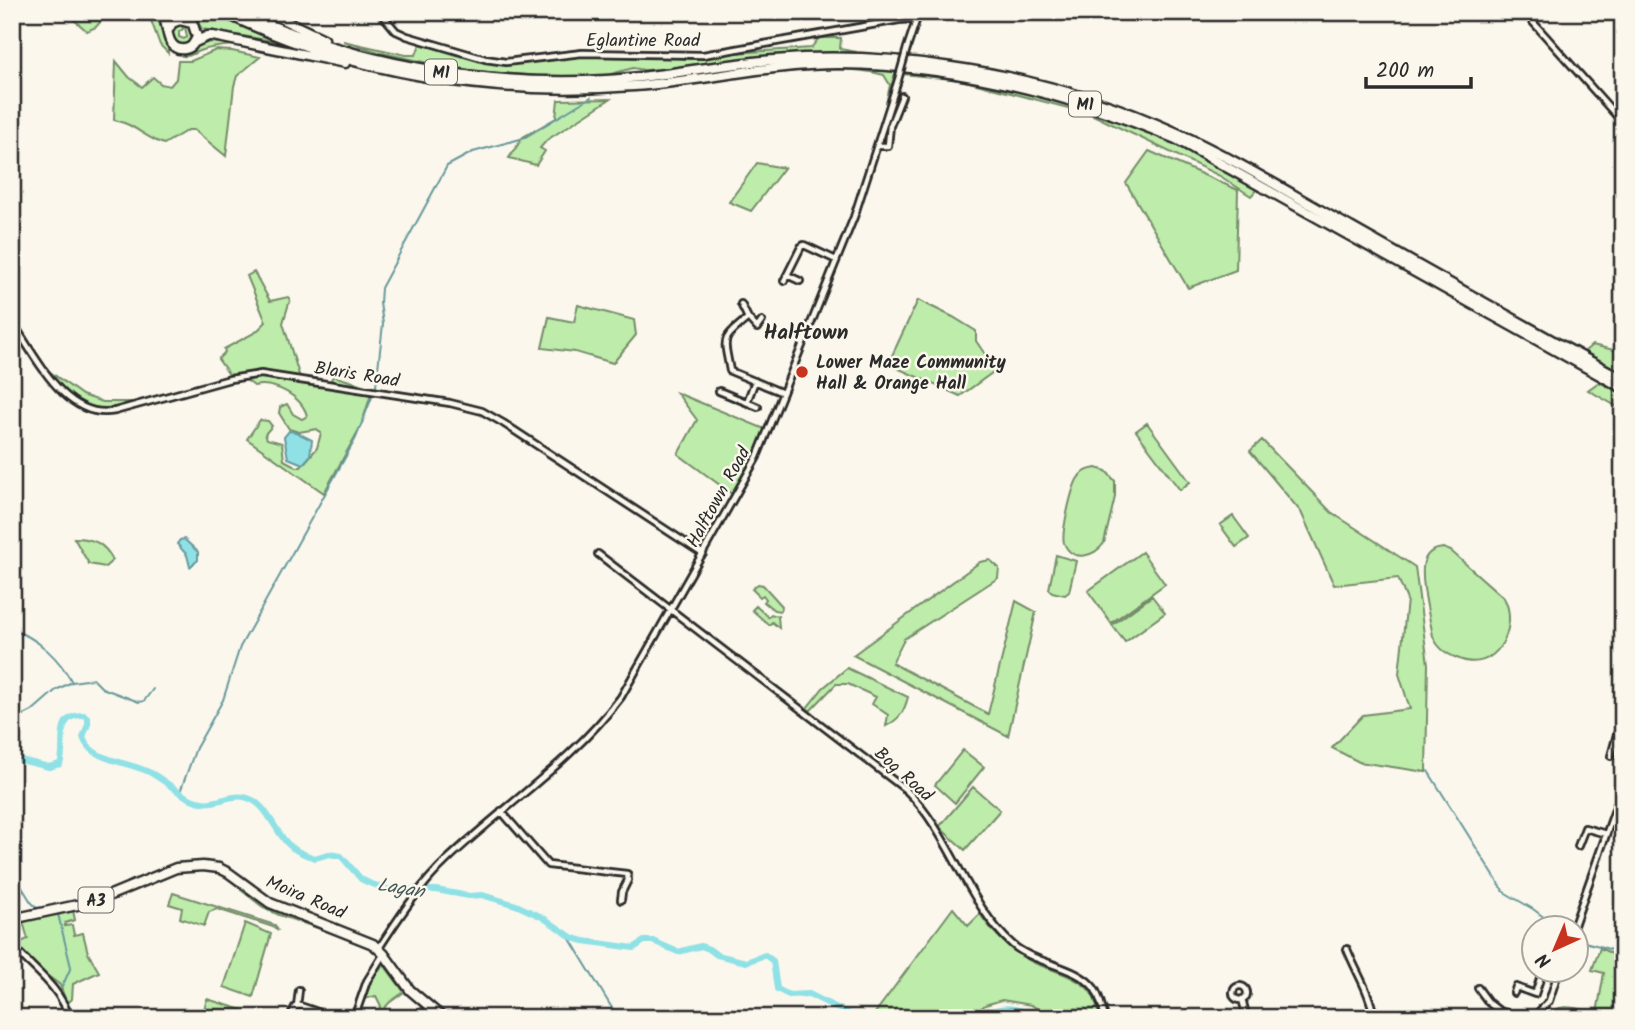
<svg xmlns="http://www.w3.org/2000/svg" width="1635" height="1030" viewBox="0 0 1635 1030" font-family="Kalam,sans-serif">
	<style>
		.green { fill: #beecaa; stroke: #748c6a; stroke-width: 2 }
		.water { fill: #8fe1e6; stroke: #67989b; stroke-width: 2 }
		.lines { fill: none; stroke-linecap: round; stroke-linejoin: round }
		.stream { stroke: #67989b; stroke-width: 2 }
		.river { stroke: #8fe1e6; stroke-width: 6 }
		.minor-casing { stroke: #2b2b2b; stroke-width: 10 }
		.highway-casing { stroke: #2b2b2b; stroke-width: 13 }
		.minor { stroke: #fbf7ec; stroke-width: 4.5 }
		.highway { stroke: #fbf7ec; stroke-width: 8 }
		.minor-bridge-casing { stroke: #2b2b2b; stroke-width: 10; stroke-linecap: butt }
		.minor-bridge { stroke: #fbf7ec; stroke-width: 4.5 }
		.poi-dot { fill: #c8321e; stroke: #fbf7ec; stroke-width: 2.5 }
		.labels { text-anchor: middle; stroke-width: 5; stroke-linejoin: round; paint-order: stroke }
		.shield { fill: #fbf7ec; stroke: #696865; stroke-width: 2 }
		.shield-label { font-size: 16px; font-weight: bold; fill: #2b2b2b }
		.street-label { font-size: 18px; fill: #2b2b2b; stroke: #fbf7ec }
		.poi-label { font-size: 18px; font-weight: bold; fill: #2b2b2b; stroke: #fbf7ec; text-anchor: start }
		.water-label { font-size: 19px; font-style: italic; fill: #44585a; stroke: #fbf7ec }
		.quarter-label { font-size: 21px; font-weight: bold; fill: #2b2b2b; stroke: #fbf7ec }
	</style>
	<rect width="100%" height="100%" fill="#fbf7ec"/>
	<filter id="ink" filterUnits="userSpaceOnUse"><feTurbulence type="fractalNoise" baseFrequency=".0143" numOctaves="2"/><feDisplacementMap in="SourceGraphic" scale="14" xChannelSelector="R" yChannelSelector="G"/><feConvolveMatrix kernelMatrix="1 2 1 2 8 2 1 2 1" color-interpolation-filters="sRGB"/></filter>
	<g filter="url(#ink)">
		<path class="green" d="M65 12H109L96 27 87 31Z
			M148 12H155L168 46V53L160 45Z
			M209 12 278 42 202 29 192 12Z
			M181 23 183 29 179 32V37L184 39 187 37 185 27 188 24 194 36 190 44 180 46 172 40 171 30Z
			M819 38H841L840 49 857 52 787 56 674 69 644 70 633 68 604 76 552 77 476 71 438 65 378 52 343 41 406 55H416L420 44 485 62 511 64 584 55 612 54 693 59 735 53 811 48Z
			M210 42 235 45C223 46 211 47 199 51 192 54 191 57 183 56L199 44Z
			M216 50 232 51 260 57 237 76 234 86 226 156 194 130H188L164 144C145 138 133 123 114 120L116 61 129 77 142 87 153 77 161 84 170 86 176 79 178 61H191Z
			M873 68 896 70 886 104 890 85 884 75C844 63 778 73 736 77L783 71Z
			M903 71C956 77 1010 84 1062 100 1130 120 1195 154 1258 188L1251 196 1220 176 1091 114 961 80 903 74Z
			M610 99 547 140 540 148 545 151 536 165 509 158 523 137 556 118 558 100Z
			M1149 151 1238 190 1236 270 1188 288 1126 183Z
			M757 163 784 168 751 211 729 202Z
			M254 272 270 301 288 297 290 300 283 323 301 381 330 382 333 376 373 388 361 426 324 493 247 439 260 420 268 421 272 426 265 434 267 439 282 443 284 460 297 467H301L317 448 321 433 317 429 299 432 289 429 279 413 280 407 287 404 293 414 302 419 307 416C302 396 273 381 254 386L241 376H230L218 359 225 352 224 349 256 332 266 322 247 276Z
			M918 300 953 317 976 331V341L996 370 960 396 888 364Z
			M578 305 634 320 636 335 613 363 575 352 542 348 549 317 574 322Z
			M1592 345 1623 352V373L1584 352Z
			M49 371 82 395 103 402H138C98 417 70 412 49 371Z
			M1599 382 1623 394V410L1588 390Z
			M677 393 765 429 758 448 732 494 678 454 697 420Z
			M1147 423 1190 482 1180 490 1136 431Z
			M1262 440 1331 512 1415 567 1428 664 1426 772 1359 762 1332 748 1363 715 1410 709 1399 674 1407 600 1398 578 1334 585 1301 512 1250 451Z
			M1096 468 1106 471 1115 481V497L1104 543C1095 557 1072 563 1064 543 1061 533 1072 487 1078 478 1082 471 1089 469 1096 468Z
			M1233 516 1249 538 1236 547 1220 525Z
			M74 538C93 538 104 543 113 560L105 567 89 564Z
			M1443 548 1451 551 1504 598C1520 626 1496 676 1457 658 1446 654 1437 647 1433 636 1430 619 1418 574 1425 559 1429 551 1435 549 1443 548Z
			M1142 552 1165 584 1111 623 1088 591Z
			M1056 555 1076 561 1069 592 1065 595 1052 592 1049 589Z
			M990 560 999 568 998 578 904 639 892 663 988 714 1016 601 1036 612 1008 736 853 655 980 562Z
			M758 584 763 585 782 606 780 611 774 610 764 602 766 599 763 595 760 597 752 589Z
			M1152 596 1165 613 1125 642 1112 625Z
			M756 606 768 617 771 614 778 616 779 628 772 622 769 625 752 610Z
			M847 668 908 697C904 712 900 719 886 726L888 715 872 704 876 697 848 684H836L810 711 807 708 823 688Z
			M963 750 984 767 955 803 935 785Z
			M973 787 1000 810 965 850 939 827Z
			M243 887 265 904 356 941 279 915 264 908 241 890Z
			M173 893 275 925 278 931 273 927 217 909 209 912 204 926 180 918 182 908 169 904Z
			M953 908 968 926 980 914C993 934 1015 955 1037 964 1054 971 1074 976 1087 988 1095 995 1097 1008 1100 1018H1054L1031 1005 1002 1000 985 1005 971 1018H878L875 1013Z
			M73 910 75 920 65 923V926L72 925 74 935 83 933 88 953 99 972 73 984 72 999 67 1004 60 985 29 962 14 945 28 939 23 922Z
			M245 923 271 934 253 997 224 987Z
			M1600 948 1623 959V1018H1547C1559 999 1579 1010 1597 1013L1604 973 1592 970Z
			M384 965 404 992 389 1003 377 1017 376 1013 381 1006 376 996 364 999 372 979Z
			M207 999 243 1010 246 1018H222L203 1013Z"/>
		<path class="water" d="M289 431 296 432 312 440 310 456 303 464 288 458 284 437Z
			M184 539 198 552V560L190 567 187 555 177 544 180 540Z"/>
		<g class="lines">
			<path class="stream" d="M376 386 383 324 380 303 381 288 447 166 473 152 524 138 591 97
				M12 630C38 637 60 660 72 682
				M12 721 32 711 56 690 72 682 93 679 102 688 139 702 144 701 153 689
				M1428 771 1504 892 1533 909 1558 928
				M180 792 196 748 223 700 240 647 356 438 374 392
				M12 871 31 902 38 909
				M58 914 71 967 62 987
				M567 934 618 1018
				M1576 939C1591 945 1611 947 1623 956"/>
			<path class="river" d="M12 758 49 767 60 764C67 747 52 714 84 715L88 718V724L83 737C89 761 132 762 151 773 168 782 183 799 202 802 216 805 230 794 244 797 266 801 273 828 287 843 294 851 305 855 315 858L329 854 341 856 361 879 369 883 387 889 436 890 469 896 482 895 516 905 542 917 573 938 584 941 634 948 644 941H653L678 952 701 946 709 949 717 955 746 962 765 955 773 961 777 989 789 995 809 994 857 1018
				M980 1018C998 1004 1017 1006 1036 1018"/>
			<g class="minor-casing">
				<path id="minor" d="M380 12 396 31 407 36 485 59 506 62 582 53 703 55 899 20 916 19
					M1524 12 1623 123
					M907 48 919 12
					M877 146H888L890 126 902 96
					M787 275 800 281
					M784 281 801 247 804 245 836 260
					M741 304 748 318C720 341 724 337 730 371L783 393
					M748 318 757 328 762 321
					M12 322C36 356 65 421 115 411L230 379 261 374 450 403 482 411 503 423 703 554
					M719 391 758 407
					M747 402 755 381
					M598 554 906 790C951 834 966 903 1013 945 1035 964 1078 966 1094 988 1100 996 1102 1008 1105 1018
					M1622 695 1618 705 1623 707
					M1611 756 1617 734
					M501 811 548 865 627 874 628 880 622 892 621 900
					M1578 846 1585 828 1606 834
					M1573 928 1623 787
					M12 945C35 972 57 983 70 1018
					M379 948C399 917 421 884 448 859 505 805 574 760 621 697L757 457 854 217 898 80
					M1347 949C1356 972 1371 994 1374 1018
					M1233 993a7 7 0 1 1 14 0a7 7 0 1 1-14 0Z
					M1478 988 1489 1003 1498 1010 1500 1018
					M1514 993 1516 987 1535 994 1543 970
					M1242 999 1247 1018
					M297 1006 299 990
					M1499 1011 1514 1015
					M290 1018 295 1007 300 1006 335 1018
					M354 1018 367 981 383 955
					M1385 1018H1447
					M1533 1018 1549 1001 1559 970"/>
			</g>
			<g class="highway-casing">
				<path id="highway" d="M163 12C168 24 165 52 185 49 192 48 194 43 197 37L189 12
					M223 12C350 74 493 97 634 86 702 81 769 64 838 64 956 65 1068 93 1176 139L1623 388
					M239 12C354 63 480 87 606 80 662 77 718 64 774 60 833 55 893 58 951 67 1029 78 1105 100 1177 133 1237 160 1294 196 1352 228 1442 279 1532 330 1623 379
					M267 12 324 39
					M169 29 172 23 180 20 192 23
					M195 42 208 36H213L345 63
					M12 919 96 901 176 868 203 866 219 868 229 873 270 903 373 944 384 954 410 990 443 1018"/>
			</g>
			<use href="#minor" class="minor"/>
			<use href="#highway" class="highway"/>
			<g class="minor-bridge-casing">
				<path id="minor-bridge" d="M898 80 907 48"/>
			</g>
			<use href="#minor-bridge" class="minor-bridge"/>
		</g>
	</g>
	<circle class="poi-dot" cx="802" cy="372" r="7"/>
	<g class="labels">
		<g class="shield">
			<rect x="425" y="59.5" width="32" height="25" rx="5"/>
			<rect x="1069" y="91.5" width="32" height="25" rx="5"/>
			<rect x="78.5" y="887.5" width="35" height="25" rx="5"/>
		</g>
		<g class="shield-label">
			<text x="441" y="78">M1</text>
			<text x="1085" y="110">M1</text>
			<text x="96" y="906">A3</text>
		</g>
		<g class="street-label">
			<text x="643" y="46">Eglantine Road</text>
			<text transform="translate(357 374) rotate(9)" y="6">Blaris Road</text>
			<text transform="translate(718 497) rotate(-61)" y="6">Halftown Road</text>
			<text transform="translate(904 774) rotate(42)" y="6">Bog Road</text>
			<text transform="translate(306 897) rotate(23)" y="6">Moira Road</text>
		</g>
		<g class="poi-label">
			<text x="816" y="368">Lower Maze Community<tspan x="816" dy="21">Hall &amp; Orange Hall</tspan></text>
		</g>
		<g class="water-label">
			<text transform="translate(401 887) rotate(9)" y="7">Lagan</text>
		</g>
		<g class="quarter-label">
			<text x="806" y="339">Halftown</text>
		</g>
	</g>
	<rect width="1635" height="1030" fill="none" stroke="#fbf7ec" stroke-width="42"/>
	<rect x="21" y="21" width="1593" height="988" fill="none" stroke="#2b2b2b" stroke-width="2.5" filter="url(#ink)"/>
	<g transform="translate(1555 949) rotate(224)"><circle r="33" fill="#fbf7ec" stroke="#a8a59f" stroke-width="2"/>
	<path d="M0-5L12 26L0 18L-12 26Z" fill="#c8321e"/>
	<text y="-10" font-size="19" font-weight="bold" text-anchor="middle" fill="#2b2b2b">N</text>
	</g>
	<path d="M1366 77v10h105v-10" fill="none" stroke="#2b2b2b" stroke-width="3.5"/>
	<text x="1376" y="77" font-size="21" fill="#2b2b2b" stroke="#fbf7ec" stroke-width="5" paint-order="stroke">200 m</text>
</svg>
